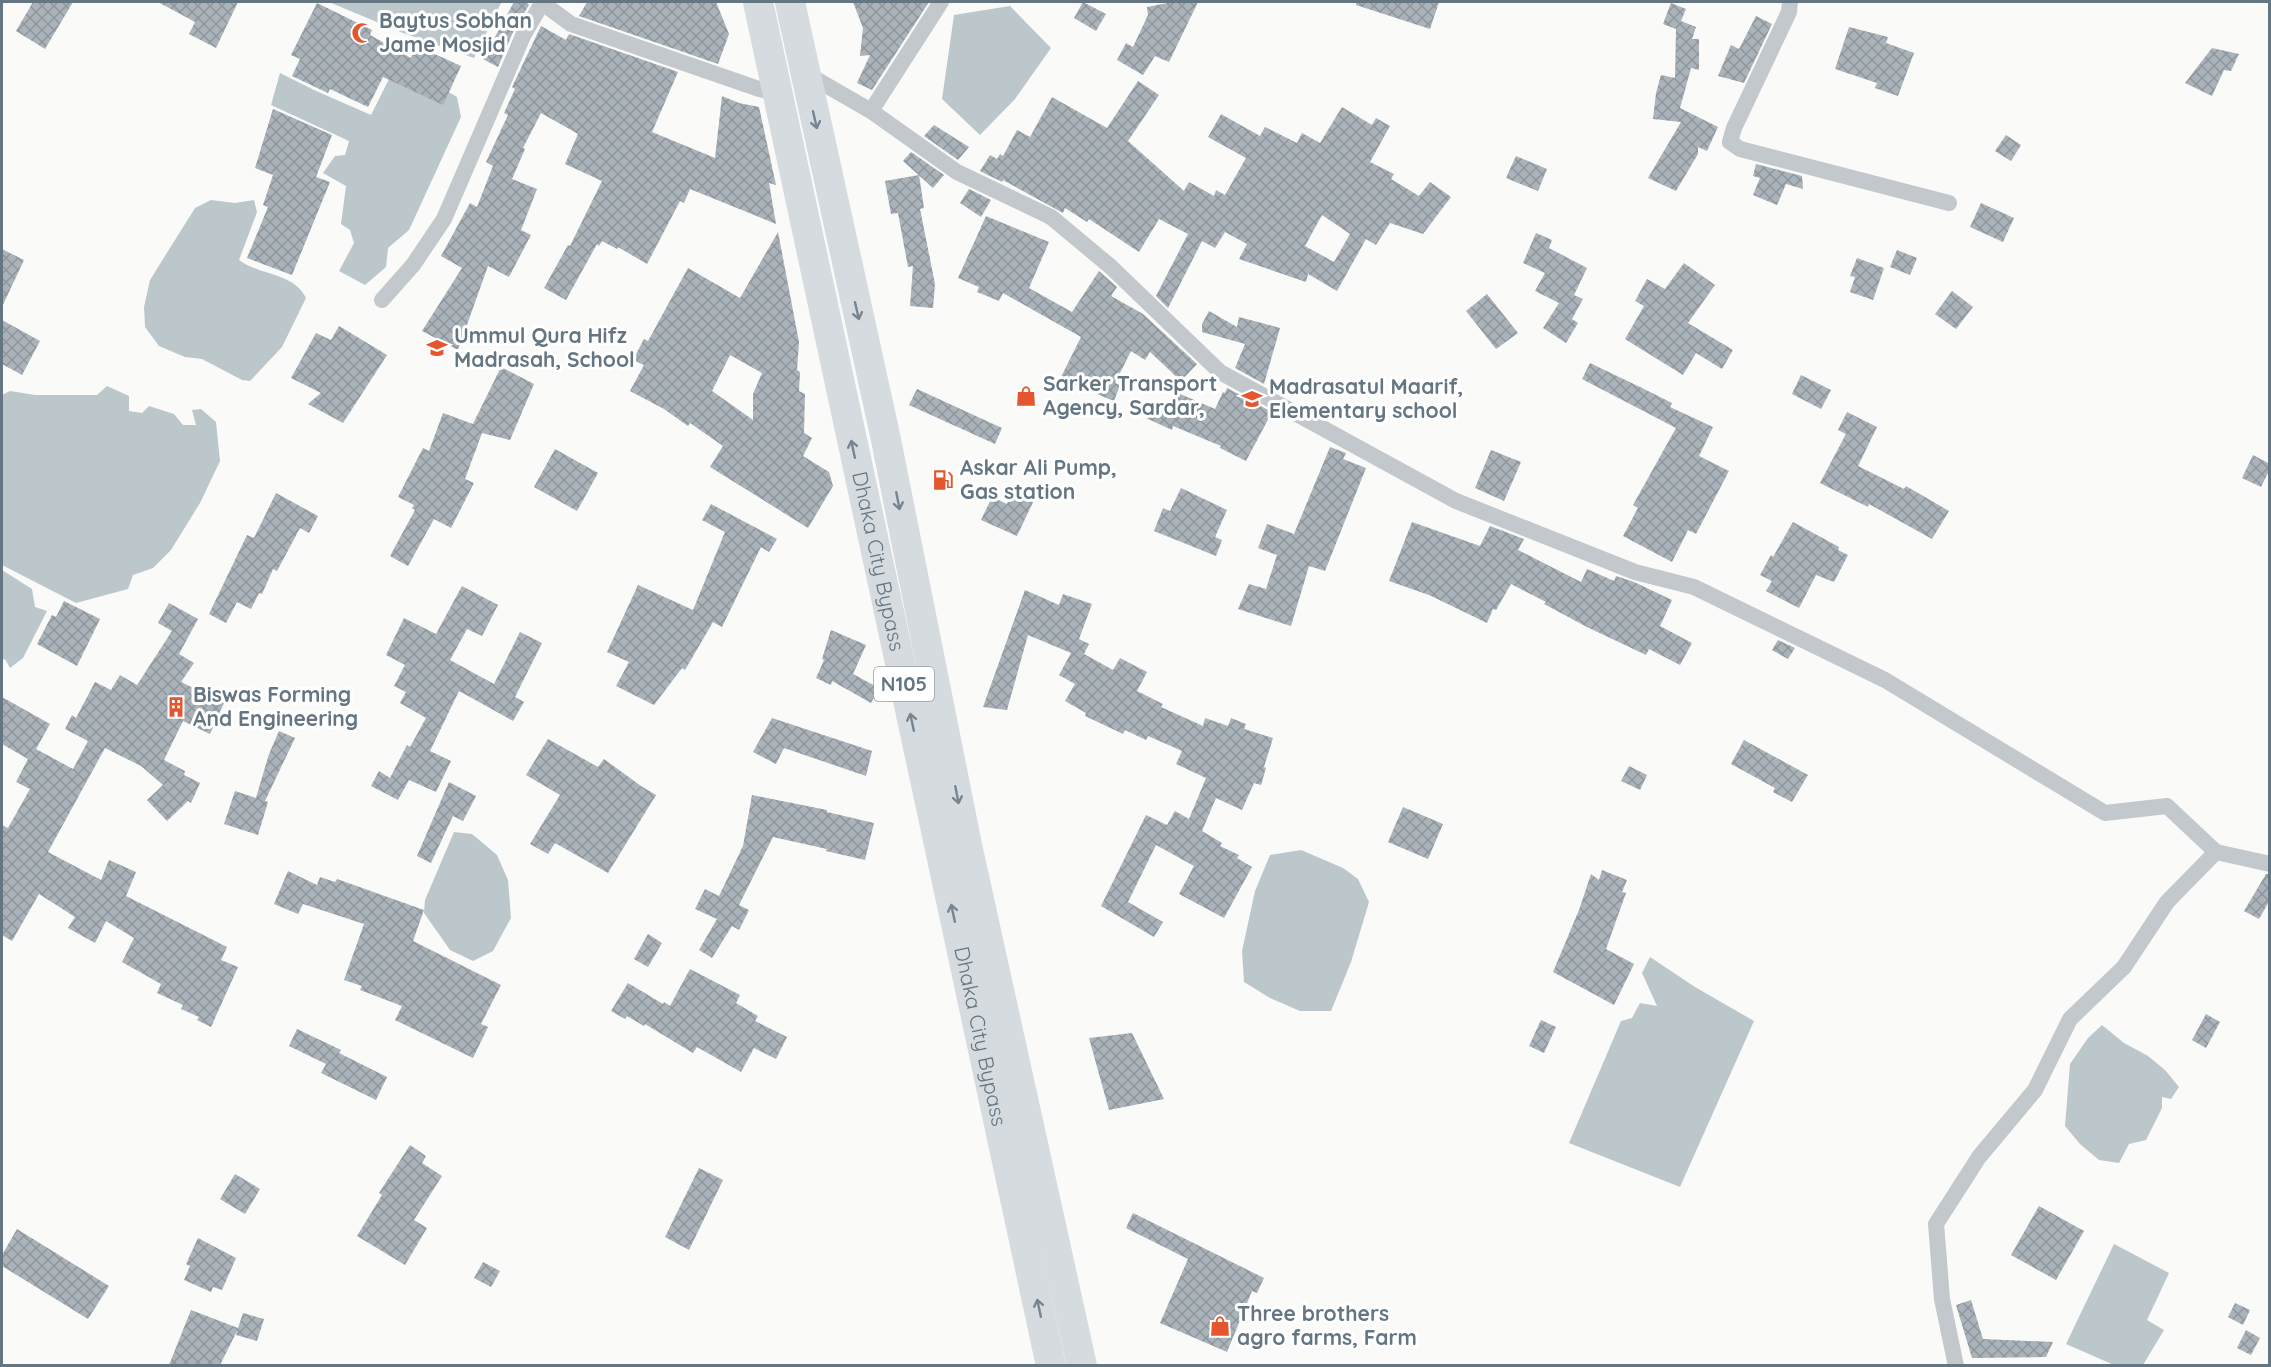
<svg xmlns="http://www.w3.org/2000/svg" width="2271" height="1367" viewBox="0 0 2271 1367" font-family="Quicksand,sans-serif">
	<style>
		.water { fill: #bbc7cb }
		.building { fill: url(#building-cross-hatch); fill-rule: evenodd }
		.lines { fill: none; stroke-linecap: round; stroke-linejoin: round }
		.street { stroke: #c3c8cc; stroke-width: 16 }
		.highway { stroke: #d6dbdf; stroke-width: 30 }
		.oneway { stroke: #768591 }
		.labels { text-anchor: middle; stroke-width: 6; stroke-linejoin: round; paint-order: stroke }
		.shield { fill: #fff; stroke: #939fa8; stroke-width: 1.5 }
		.shield-label { font-size: 20px; font-weight: bold; fill: #657683 }
		.poi-label { font-size: 21px; font-weight: bold; fill: #657683; stroke: #fff; text-anchor: start }
		.street-label { font-size: 21px; fill: #657683; stroke: #fff }
	</style>
	<defs>
		<pattern id="building-cross-hatch" width="8" height="8" patternUnits="userSpaceOnUse" patternTransform="scale(1.5)"><rect width="8" height="8" fill="#aab3b9"/><path d="M0 0l8 8M0 8l8-8" fill="none" stroke="#8e969c"/></pattern>
	</defs>
	<rect width="100%" height="100%" fill="#fafaf8"/>
	<path class="water" d="M329 2H501V3L474 58 403 33Z
		M1010 6 1051 48 1015 99 980 135 942 99 954 15Z
		M393 71 430 81 457 97 461 117 409 230 388 248 386 267 365 285 339 271 354 243 350 230 341 224 346 186 323 173 335 156 345 155 349 141 271 105 280 73 314 90 371 115Z
		M211 200 235 203 254 200 257 212 239 260C260 276 293 272 306 298L282 347 250 381 242 380 202 359 185 357 159 346 145 327 144 307 150 280 195 208Z
		M107 386 129 396V411L142 413 149 406 174 414 183 425H196L192 410 201 409 216 422 220 461 200 503 171 550 153 568 133 575 128 589 76 603 2 565V395L10 391 35 395H97Z
		M2 570 32 589 35 607 47 611 23 658 10 668 5 659 2 660Z
		M454 832 472 834 497 855 508 880 511 918 493 951 473 961 450 950 424 913 425 900Z
		M1301 850 1343 868 1358 879 1369 902 1351 962 1331 1011H1300L1270 998 1244 982 1242 951 1255 891 1270 855Z
		M1650 957 1695 987 1754 1021 1680 1187 1569 1143 1621 1021 1632 1018 1640 1003 1657 1006 1642 973Z
		M2102 1025 2124 1043 2148 1056 2165 1070 2179 1087 2171 1099 2162 1097V1108L2146 1140 2129 1144 2119 1163 2099 1160 2080 1144 2065 1126 2070 1064 2088 1038Z
		M2114 1244 2169 1273 2147 1320 2164 1330 2143 1365H2114L2066 1344Z"/>
	<path class="building" d="M33 2H73L45 49 16 31Z
		M158 2H238L216 48 189 34 195 22Z
		M514 2H527L529 5 513 32 498 67 483 59Z
		M587 2H716L729 34 718 64 579 16Z
		M853 2H929L872 90 857 83 870 55 860 56 863 28Z
		M1083 2 1106 14 1096 31 1074 18Z
		M1173 2H1198L1169 62 1155 56 1143 75 1117 60 1126 43 1133 47 1148 15 1147 7Z
		M1356 2H1439L1430 29 1356 5Z
		M317 3 372 30 370 35 411 58 417 46 461 66 443 105 383 77 368 107 330 89 328 93 292 76 300 59 291 55Z
		M1671 3 1686 9 1681 21 1696 27 1692 39H1699V70L1691 68 1680 108 1718 127 1707 151 1698 147V154L1676 191 1648 178 1681 122 1653 119 1656 93 1661 75 1675 78 1676 29 1663 24Z
		M1756 16 1772 24 1744 83 1718 76 1731 45 1739 49Z
		M541 26 566 40 569 34 678 72 652 132 715 158 722 96 739 103 759 107 776 185 769 183 776 224 690 189 684 203 680 201 647 264 618 247 617 249 602 241 599 246 597 244 566 300 544 288 568 245 570 246 602 181 565 164 578 134 541 113 523 148 525 149 512 179 537 189 521 230 531 235 509 277 488 266 458 350 422 331 462 268 441 256 470 203 477 207 493 166 486 162 508 115 504 113 515 89 512 87Z
		M1849 27 1888 37 1886 43 1914 53 1898 96 1875 88 1877 83 1835 69Z
		M2212 48 2239 54 2231 71 2224 70 2212 96 2185 83Z
		M1138 81 1159 95 1128 141 1184 191 1189 182 1214 196 1216 190 1225 195 1246 158 1208 137 1221 114 1260 136 1265 127 1297 143 1302 133 1320 143 1342 107 1372 125 1376 118 1390 126 1370 162 1394 174 1391 179 1419 196 1430 182 1451 197 1423 234 1390 223 1376 245 1366 239 1337 291 1308 274 1306 282 1239 259 1247 244 1225 232 1215 248 1202 241 1168 308 1156 296 1188 234 1159 219 1139 252 1089 219 1087 222 1065 208 1063 213 1003 180 1002 182 980 171 990 155 997 159 1000 154 1003 156 1017 130 1030 137 1052 97 1107 128ZM1322 215 1350 234 1334 262 1305 246Z
		M273 109 332 135 316 177 330 182 292 275 247 258 268 207 263 205 273 175 255 168Z
		M934 125 969 147 958 160 924 136Z
		M2006 135 2021 145 2011 161 1995 151Z
		M911 152 944 175 933 188 903 161Z
		M1516 156 1547 169 1538 191 1506 178Z
		M1756 164 1802 176 1803 189 1786 184 1777 205 1753 195 1760 178 1753 176Z
		M919 175 924 208 920 209 935 284 933 308 910 306 913 266 908 267 898 213 891 214 885 181Z
		M969 189 991 200 981 217 960 203Z
		M1981 203 2014 218 2003 242 1970 227Z
		M986 216 1049 242 1029 288 1072 312 1099 271 1117 287 1111 296 1143 314 1197 364 1181 381 1150 352 1145 360 1131 351 1115 383 1120 385 1114 401 1060 379 1081 337 1003 293 999 301 977 292 979 287 958 278Z
		M778 232 799 342 797 370 800 372 799 391 805 394 804 433 812 438 803 456 829 472 833 486 808 528 710 467 723 446 690 423 688 426 664 409 630 391 644 365 633 360 644 339 648 341 688 268 740 298ZM730 355 762 373 753 394V420L712 391Z
		M1536 233 1552 240 1549 248 1587 268 1574 295 1583 299 1572 319 1578 323 1566 343 1543 328 1559 303 1535 291 1545 273 1523 263Z
		M2 249 24 260 2 307Z
		M1897 250 1917 258 1910 275 1890 267Z
		M1857 258 1884 268 1873 300 1850 292 1855 277 1850 276Z
		M1684 263 1715 285 1688 323 1733 350 1722 369 1696 353 1683 375 1625 339 1644 306 1635 301 1647 279 1665 289Z
		M1952 291 1973 307 1956 329 1935 314Z
		M1487 294 1518 333 1496 349 1466 311Z
		M1209 311 1237 327 1239 317 1280 328 1264 384 1235 368 1245 344 1202 332V324Z
		M2 320 40 341 22 375 2 364Z
		M339 326 387 355 343 423 308 404 321 393 291 378 316 333 331 340Z
		M1590 363 1642 388 1672 403 1670 407 1713 427 1699 456 1729 471 1696 534 1688 530 1672 562 1623 536 1638 508 1633 505 1676 428 1582 379Z
		M501 367 534 384 510 440 482 433 465 479 474 483 451 528 434 519 408 566 390 556 415 510 412 508 414 505 398 497 423 448 429 451 443 413 473 424Z
		M1801 375 1831 390 1821 409 1792 394Z
		M1227 388 1272 412 1246 461 1220 448 1221 446 1173 426 1172 430 1146 418 1154 401 1170 409 1178 393 1215 409 1223 392 1225 393Z
		M917 389 1002 428 995 444 909 405Z
		M1847 412 1877 427 1858 466 1904 489 1906 486 1949 511 1932 539 1869 504 1868 507 1820 483 1846 434 1838 430Z
		M1330 447 1346 453 1343 459 1366 468 1325 571 1309 566 1291 626 1238 609 1249 584 1266 589 1277 555 1258 548 1267 524 1294 534Z
		M555 449 598 473 577 511 534 487Z
		M1491 450 1521 462 1504 501 1475 488Z
		M2253 455 2270 464V469L2261 487 2242 478Z
		M1014 488 1035 498 1017 536 981 520 992 497 1007 504Z
		M1181 488 1227 510 1215 537 1222 540 1216 556 1154 531 1163 508 1170 511Z
		M276 493 318 516 309 533 300 528 277 571 273 569 262 594 259 593 251 609 237 602 226 623 209 614 247 535 254 538Z
		M711 504 777 539 769 552 761 547 722 627 713 622 685 670 682 668 654 705 616 686 629 662 607 652 638 585 693 610 725 532 702 520Z
		M1412 522 1480 546 1490 526 1524 539 1518 550 1581 582 1587 569 1614 581 1616 576 1634 582 1672 600 1660 626 1692 643 1680 665 1649 649 1646 655 1587 627 1544 604 1546 602 1511 584 1496 610 1493 609 1487 623 1429 595 1389 581Z
		M1793 522 1839 547 1838 550 1848 555 1834 582 1816 575 1799 608 1766 591 1772 581 1760 575 1771 555 1773 557Z
		M462 586 498 605 482 636 467 629 450 660 494 684 520 632 542 643 515 697 524 702 513 721 459 691 430 751 451 761 436 792 409 780 398 800 371 786 379 771 390 778 407 745 410 747 426 718 400 703 406 692 394 686 405 665 386 655 404 618 436 634Z
		M1025 590 1059 605 1063 594 1092 604 1079 639 1089 644 1084 654 1113 670 1120 658 1147 672 1137 691 1163 704 1161 707 1203 726 1205 718 1228 726 1231 718 1246 724 1244 729 1273 738 1264 767 1266 768 1261 785 1254 783 1242 810 1216 798 1202 831 1222 843 1220 846 1239 855 1237 858 1252 867 1224 918 1179 894 1194 866 1156 845 1128 902 1163 922 1154 937 1101 906 1146 815 1167 825 1175 811 1189 819 1206 778 1176 764 1182 751 1148 736 1146 740 1125 730 1123 734 1085 716 1086 713 1065 701 1075 684 1059 675 1071 653 1028 635 1007 710 983 707Z
		M64 601 100 619 77 666 37 644 52 615 56 617Z
		M169 603 198 619 179 654 194 663 181 682 224 703 210 734 183 721 164 760 185 771 184 775 200 783 191 803 188 801 167 821 147 800 163 785 141 766 105 748 48 852 101 880 109 860 136 872 126 896 227 947 221 960 238 967 211 1027 197 1020 199 1017 181 1009 183 1005 157 993 161 984 122 962 134 938 106 921 95 943 68 928 75 917 39 894 12 941 2 935V825L8 828 30 789 16 782 28 759 2 744V697L50 724 36 749 73 769 88 741 65 729 72 715 76 718 95 682 111 690 120 675 137 685 172 631 158 623Z
		M831 630 866 645 853 674 879 688 871 703 832 681 831 685 816 678 824 660 822 659Z
		M1778 640 1795 648 1788 659 1772 650Z
		M772 718 872 751 866 776 784 748 776 764 753 752Z
		M279 731 295 738 265 801 268 802 258 835 224 824 235 791 256 798 269 754Z
		M548 739 598 767 604 759 641 786 656 795 608 873 555 843 548 854 530 844 560 795 526 775Z
		M1744 740 1808 775 1792 802 1773 792 1775 788 1731 764Z
		M1629 766 1647 775 1640 790 1621 781Z
		M449 782 476 796 463 821 453 816 431 863 417 856Z
		M752 795 827 810V812L874 823 865 860 826 851 827 849 773 837 739 905 749 910 739 930 732 926 712 958 699 950 717 919 695 909 705 889 719 896 743 846Z
		M1403 807 1443 824 1428 859 1388 842Z
		M1602 870 1627 880 1622 892 1626 893 1606 949 1634 964 1614 1005 1553 972 1579 910 1591 874 1599 880Z
		M288 871 317 885 320 877 335 882 337 879 424 910 413 941 501 985 481 1024 488 1027 473 1058 395 1020 402 1006 360 990 362 986 344 980 364 924 303 904 298 914 274 904Z
		M2266 874H2270V900L2259 919 2244 911Z
		M648 934 662 943 648 967 634 959Z
		M690 969 740 995 736 1003 758 1016 755 1021 787 1037 776 1059 754 1048 741 1072 697 1047 693 1053 645 1024 644 1026 627 1016 625 1019 611 1011 628 983 663 1004 664 1002 670 1006Z
		M2206 1014 2220 1022 2206 1048 2192 1040Z
		M1541 1020 1556 1027 1544 1053 1529 1046Z
		M297 1029 341 1050 339 1053 387 1077 376 1100 321 1073 326 1064 289 1046Z
		M1132 1033 1164 1099 1109 1110 1089 1038Z
		M410 1145 426 1156 422 1163 442 1176 414 1220 427 1228 405 1265 357 1236 382 1195 379 1193Z
		M699 1168 723 1180 689 1250 665 1237Z
		M235 1174 260 1189 245 1214 220 1199Z
		M2039 1206 2084 1231 2056 1280 2011 1255Z
		M1133 1213 1264 1278 1257 1293 1252 1291 1227 1352 1160 1323 1188 1259 1126 1228Z
		M17 1229 109 1286 88 1319 2 1266V1255Z
		M198 1238 236 1258 222 1290 213 1287 211 1292 184 1280 190 1266 186 1264Z
		M483 1262 500 1271 491 1287 474 1278Z
		M1971 1300 1983 1339 2053 1342 2046 1357 1972 1358 1956 1305Z
		M2235 1303 2250 1310 2243 1325 2228 1317Z
		M191 1310 238 1328 243 1313 264 1319 257 1341 236 1335 237 1331 220 1365H169Z
		M2246 1330 2260 1338 2251 1355 2237 1348Z"/>
	<g class="lines">
		<path class="street" d="M541 2 571 24 759 89 777 93
			M1790 2 1789 12 1734 128 1730 142 1740 149 1949 203
			M805 73 871 111 957 172 1051 217 1111 267 1220 372 1456 501 1635 572 1694 587 1885 680 2105 813 2167 806 2216 852
			M871 111 941 2
			M382 300 413 265 444 219 523 36 542 3
			M1956 1366 1942 1299 1936 1224 1979 1157 2035 1090 2070 1019 2124 967 2167 902 2216 852 2270 864"/>
		<g class="highway">
			<path id="s1" d="M758 2 1051 1366"/>
			<path d="M790 2 885 435 967 845 1082 1366"/>
		</g>
	</g>
	<defs><path id="oneway-shaft" d="M-6 0H5M1.5-3L5.5 0L1.5 3" fill="none" stroke-width="1.6" stroke-linecap="round" stroke-linejoin="round" transform="scale(1.5)"/></defs>
	<g class="oneway">
		<use href="#oneway-shaft" transform="translate(815 120) rotate(77)"/>
		<use href="#oneway-shaft" transform="translate(857 311) rotate(77)"/>
		<use href="#oneway-shaft" transform="translate(853 449) rotate(-102)"/>
		<use href="#oneway-shaft" transform="translate(898 501) rotate(79)"/>
		<use href="#oneway-shaft" transform="translate(912 722) rotate(-102)"/>
		<use href="#oneway-shaft" transform="translate(957 795) rotate(79)"/>
		<use href="#oneway-shaft" transform="translate(953 913) rotate(-102)"/>
		<use href="#oneway-shaft" transform="translate(1039 1308) rotate(-102)"/>
	</g>
	<defs>
		<g id="mosque-bare" transform="scale(1.62)"><path d="M3.5-4.9A6 6 0 1 0 3.5 4.9A5 5 0 1 1 3.5-4.9Z" fill="#e4572e" stroke="#fff" stroke-width="2.5" paint-order="stroke"/></g>
		<g id="school-bare" transform="scale(1.62)"><path d="M0-5L7-2L0 1L-7-2ZM-4 1L0 2.5L4 1V4Q0 6-4 4Z" fill="#e4572e" stroke="#fff" stroke-width="2.5" paint-order="stroke"/></g>
		<g id="shop-bare" transform="scale(1.62)"><path d="M-5-2.5h2.3a2.7 3.5 0 0 1 5.4 0H5L5.5 6h-11ZM-1.5-2.5h3a1.5 2.3 0 0 0-3 0Z" fill="#e4572e" stroke="#fff" stroke-width="2.5" paint-order="stroke"/></g>
		<g id="fuel-bare" transform="scale(1.62)"><path d="M-5.5-6h7V0h2V4h1.3V-2.5L3-4.5l.8-.8L6-3V5H2.5V1h-1V6h-7ZM-4.2-4.7v3.2H.2V-4.7Z" fill="#e4572e" stroke="#fff" stroke-width="2.5" paint-order="stroke"/></g>
		<g id="building-bare" transform="scale(1.62)"><path d="M-4-6H4V6H1V3H-1V6H-4ZM-2.5-4.3h1.7v1.8h-1.7ZM.8-4.3h1.7v1.8H.8ZM-2.5-1h1.7V.8h-1.7ZM.8-1h1.7V.8H.8Z" fill="#e4572e" stroke="#fff" stroke-width="2.5" paint-order="stroke"/></g>
	</defs>
	<g fill-rule="evenodd">
		<use href="#mosque-bare" x="362" y="33"/>
		<use href="#school-bare" x="437" y="348"/>
		<use href="#shop-bare" x="1026" y="396"/>
		<use href="#school-bare" x="1252" y="399"/>
		<use href="#fuel-bare" x="943" y="480"/>
		<use href="#building-bare" x="176" y="707"/>
		<use href="#shop-bare" x="1220" y="1326"/>
	</g>
	<g class="labels">
		<rect class="shield" x="874" y="667" width="60" height="34" rx="4.5"/>
		<g class="shield-label">
			<text x="904" y="691">N105</text>
		</g>
		<g class="poi-label">
			<text x="379" y="28">Baytus Sobhan<tspan x="379" dy="24">Jame Mosjid</tspan></text>
			<text x="454" y="343">Ummul Qura Hifz<tspan x="454" dy="24">Madrasah, School</tspan></text>
			<text x="1043" y="391">Sarker Transport<tspan x="1043" dy="24">Agency, Sardar,</tspan></text>
			<text x="1269" y="394">Madrasatul Maarif,<tspan x="1269" dy="24">Elementary school</tspan></text>
			<text x="960" y="475">Askar Ali Pump,<tspan x="960" dy="24">Gas station</tspan></text>
			<text x="193" y="702">Biswas Forming<tspan x="193" dy="24">And Engineering</tspan></text>
			<text x="1237" y="1321">Three brothers<tspan x="1237" dy="24">agro farms, Farm</tspan></text>
		</g>
		<g class="street-label">
			<text dy="7" stroke="none"><textPath href="#s1" startOffset="572">Dhaka City Bypass</textPath></text>
			<text dy="7" stroke="none"><textPath href="#s1" startOffset="1058">Dhaka City Bypass</textPath></text>
		</g>
	</g>
	<rect width="2271" height="1367" fill="none" stroke="#657683" stroke-width="6"/>
</svg>
